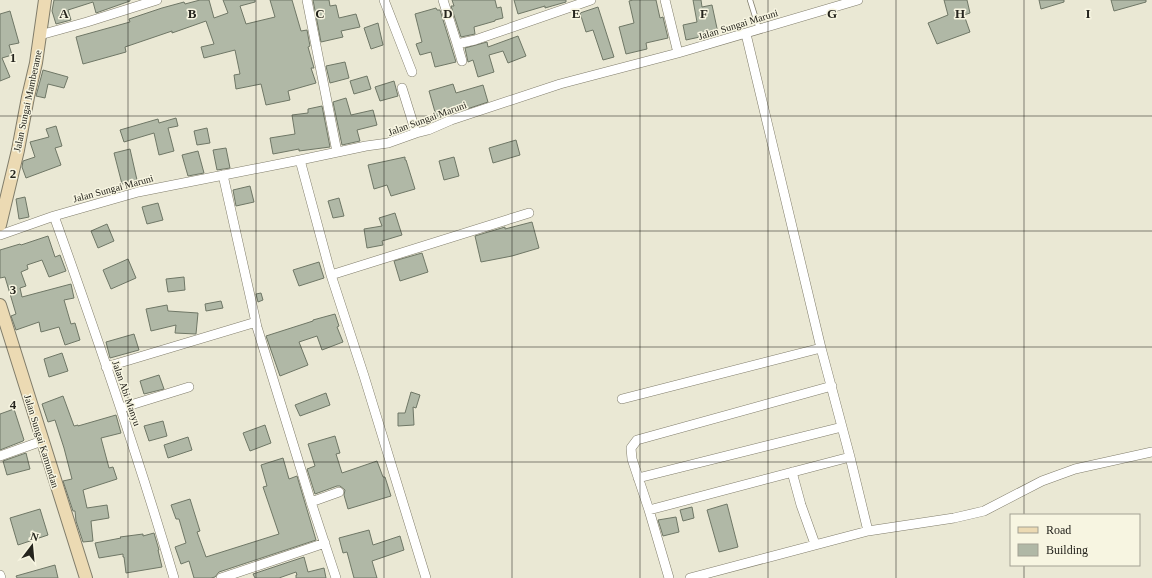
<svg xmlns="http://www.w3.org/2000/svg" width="1152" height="578" viewBox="0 0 1152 578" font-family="'Times New Roman',serif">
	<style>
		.building { fill: #b0b8a6; stroke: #6f7766 }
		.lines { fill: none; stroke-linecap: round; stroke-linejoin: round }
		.lane-casing { stroke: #807d6b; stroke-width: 6 }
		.street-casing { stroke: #807d6b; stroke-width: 10 }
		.secondary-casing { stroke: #807d6b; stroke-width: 14 }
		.lane { stroke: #fff; stroke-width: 4.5 }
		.street { stroke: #fff; stroke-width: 9 }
		.secondary { stroke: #ecdab3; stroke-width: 12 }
		.grid { fill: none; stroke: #25241d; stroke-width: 1; stroke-opacity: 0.55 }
		.labels { text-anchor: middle; stroke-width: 3; stroke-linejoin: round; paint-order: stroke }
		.street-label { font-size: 10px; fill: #25241d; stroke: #f7f5e1 }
		.grid-label { font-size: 13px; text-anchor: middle; font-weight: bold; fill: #25241d; stroke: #f7f5e1; stroke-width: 3; stroke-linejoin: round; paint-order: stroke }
	</style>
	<rect width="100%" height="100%" fill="#eae8d4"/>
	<path class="building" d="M54 0H130V1L96 13 93 2 68 10 71 20 56 24 52 11Z
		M200 0H209L214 18 228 13 223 0H255V2L240 6 246 24 275 17 270 0H292L301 31 307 30 310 46 308 47 314 68H311L316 83 288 91 290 100 266 105 261 84 236 89 234 75 240 74 235 50 204 58 201 47 214 44 206 21 172 33V31L125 47 126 52 83 64 76 37 130 22 129 19 162 8 184 2 185 4Z
		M313 0H329L330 6 336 5 339 18 356 14 360 27 341 31 343 37 321 42Z
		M452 0H495L497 8 501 7 503 18 495 20V21L474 27 475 34 461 37 451 6H454Z
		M514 0H566V2L545 8V6L518 14Z
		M633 0H656L660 18 663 17 668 38 646 43 647 49 626 54 619 27 634 23 629 1Z
		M693 0H701L702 7 712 5 718 33 686 40 683 25 697 22Z
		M944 0H967L970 13 964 15 970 32 937 44 928 23 948 15Z
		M1039 0H1064V2L1041 9Z
		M1111 0H1146V2L1114 11Z
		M598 7 614 57 603 60 593 30 586 32 580 13Z
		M436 8 437 10H440L456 62 435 67 431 52 420 55 416 44 422 42 415 14Z
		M10 11 19 43 9 45 12 55 2 58 10 77 0 81V14Z
		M378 23 383 45 371 49 364 28Z
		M518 36 526 56 508 63 503 51 489 55 494 72 478 77 473 60 468 62 465 48 487 42 488 47Z
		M345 62 349 78 330 83 326 66Z
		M43 70 68 77 64 88 48 84 45 98 36 96Z
		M367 76 371 89 354 94 350 81Z
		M394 81 398 96 380 101 375 87Z
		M453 84 456 93 483 85 488 102 437 119 429 91Z
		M346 98 351 115 373 110 377 125 357 130 360 141 342 145 333 102Z
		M322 106 330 147 299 151V149L273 154 270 138 295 134 292 115 308 113V109Z
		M176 118 178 126 168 128 174 151 159 155 154 133 124 142 120 130 158 119 159 123Z
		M56 126 62 146 55 148 61 165 26 178 22 167 23 161 35 157 30 142 49 137 46 129Z
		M207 128 210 143 197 145 194 131Z
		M516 140 520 155 493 163 489 148Z
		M226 148 230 168 217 170 213 150Z
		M130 149 137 180 122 184 114 153Z
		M198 151 204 173 188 176 182 155Z
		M405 157V160H406L415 189 391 196 387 185 374 189 368 165Z
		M454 157 459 176 444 180 439 161Z
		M250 186 254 202 236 206 233 190Z
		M25 197 29 217 19 219 16 199Z
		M339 198 344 216 333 218 328 201Z
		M158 203 163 220 147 224 142 207Z
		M395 213 402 235 382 241 383 245 367 248 364 229 382 226 379 218Z
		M532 222 539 248 512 256 481 262 475 236 505 227V229Z
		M107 224 114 241 98 248 91 231Z
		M48 236 55 257 60 255 66 271 49 277 42 260 27 265 28 269 21 272 26 286 20 288 22 297 71 284 74 298 64 300 71 324 75 323 80 340 65 345 59 327 41 332 39 322 16 330 11 316 16 314 5 277 0 278V250L20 244 21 245Z
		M422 253 428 272 400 281 394 261Z
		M128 259 136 278 111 289 103 270Z
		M319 262 324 278 299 286 293 270Z
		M184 277 185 290 168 292 166 279Z
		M261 293 263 300 258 302 256 294Z
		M221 301 223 308 206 311 205 304Z
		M167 305 168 311 198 313 196 334 175 333 176 325 151 331 146 309Z
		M335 314 339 326 337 327 343 342 322 350 317 336 299 342 308 365 280 376 266 336 313 321V320Z
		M134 334 139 350 110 358 106 342Z
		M62 353 68 371 49 377 44 359Z
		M159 375 164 389 144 394 140 381Z
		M411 392 420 395 416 408 413 407 414 425 398 426V413H405Z
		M326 393 330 405 300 416 295 405Z
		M63 396 74 426 78 425V426L116 415 121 433 101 438 109 468 113 467 117 479 83 490 87 508 107 505 109 518 91 521 93 541 83 542 76 521 75 511H73L63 481 72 479 64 448 55 420 48 422 42 404Z
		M14 409 24 440 23 441 0 450V414Z
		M163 421 167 436 149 441 144 426Z
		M265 425 271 443 250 451 243 433Z
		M335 436 340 453 336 454 342 473 377 461 383 477H385L391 496 348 509 344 495 345 490 340 486H337L315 494 307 469 315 466 308 444Z
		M188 437 192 450 168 458 164 445Z
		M26 453 30 469 7 475 3 461Z
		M283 458 289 479 297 476 316 540 219 572 215 577 211 578H194L189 561 181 564 175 547 186 543 179 519H176L171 505 190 499 200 531 197 532 206 557 279 534 263 487 267 486 261 465Z
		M727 504 738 547 719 552 707 510Z
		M692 507 694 518 683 521 680 510Z
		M40 509 48 535 18 545 10 518Z
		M676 517 679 532 663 536 658 520Z
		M369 530 373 545 400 536 404 550 372 561 377 578H354L347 552 343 553 339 538Z
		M154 533 159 550H158L162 567 126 573 124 557H123V554L99 558 95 543 121 538 120 537 143 534V536Z
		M304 557 308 572 324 568 326 578H296V575H297L296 572 279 578H255L253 574Z
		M55 565 58 578H17L16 576Z"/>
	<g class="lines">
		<g class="lane-casing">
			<path id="lane" d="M750 0 759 29"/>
		</g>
		<g class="street-casing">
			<path id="street" d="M307 0 337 152
				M384 0 412 72
				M443 0 457 44 475 40 591 0
				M665 0 678 53
				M746 34 821 348 850 457 868 531
				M40 35 87 22 157 0
				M457 44 462 61
				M402 88 416 133
				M300 160 331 275 364 376 426 578
				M223 175 257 327 311 502
				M54 216C97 336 138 456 174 578
				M0 235 54 216 138 192 300 160 366 146 388 143 416 133 428 130 451 120 560 84 678 53 858 0
				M331 275 529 213
				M106 367 256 322
				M622 399 821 348
				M121 408 189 387
				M0 456 42 441
				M792 472 801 505 815 544
				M638 478 842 427
				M649 510 850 457
				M0 575 1 578
				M221 578 325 543
				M336 578 311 502 339 492
				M669 578 649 510 632 459 631 448 637 440 832 386
				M690 578 868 531 954 518 984 511 1042 481 1075 469 1152 452"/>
		</g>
		<g class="secondary-casing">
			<path id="secondary" d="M0 225 18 150 28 97 36 63 45 0
				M0 305 86 578"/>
		</g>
		<use href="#lane" class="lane"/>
		<use href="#street" class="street"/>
		<use href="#secondary" class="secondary"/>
	</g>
	<path class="grid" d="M128 0V578M256 0V578M384 0V578M512 0V578M640 0V578M768 0V578M896 0V578M1024 0V515M0 116H1152M0 231H1152M0 347H1152M0 462H1152M1024 565V578"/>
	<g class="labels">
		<g class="street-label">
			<text transform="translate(738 24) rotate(-17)" y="4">Jalan Sungai Maruni</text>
			<text transform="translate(27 101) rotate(-78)" y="4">Jalan Sungai Mamberame</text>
			<text transform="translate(427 118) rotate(-20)" y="4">Jalan Sungai Maruni</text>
			<text transform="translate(113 188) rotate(-15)" y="4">Jalan Sungai Maruni</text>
			<text transform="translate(127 393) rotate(71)" y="4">Jalan Abi Manyu</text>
			<text transform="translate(42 441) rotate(73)" y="4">Jalan Sungai Kamundan</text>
		</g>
	</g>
	<g class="grid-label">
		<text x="64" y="18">A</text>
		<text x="192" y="18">B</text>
		<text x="320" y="18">C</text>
		<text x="448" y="18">D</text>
		<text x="576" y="18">E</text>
		<text x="704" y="18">F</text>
		<text x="832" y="18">G</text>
		<text x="960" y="18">H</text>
		<text x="1088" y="18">I</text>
		<text x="13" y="62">1</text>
		<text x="13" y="178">2</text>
		<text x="13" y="294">3</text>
		<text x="13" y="409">4</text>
	</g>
	<rect x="1010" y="514" width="130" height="52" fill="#f7f5e1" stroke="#a3a193"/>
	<rect x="1018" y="527" width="20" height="6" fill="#ecdab3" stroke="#a3a193"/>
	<text x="1046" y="534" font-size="12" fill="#25241d">Road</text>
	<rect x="1018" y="544" width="20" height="12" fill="#b0b8a6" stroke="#a3a193"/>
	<text x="1046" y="554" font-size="12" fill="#25241d">Building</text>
	<g transform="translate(32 546) rotate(16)" stroke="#f7f5e1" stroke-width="3" paint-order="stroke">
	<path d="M0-3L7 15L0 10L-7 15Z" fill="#25241d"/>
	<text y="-6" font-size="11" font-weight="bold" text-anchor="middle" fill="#25241d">N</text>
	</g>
</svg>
